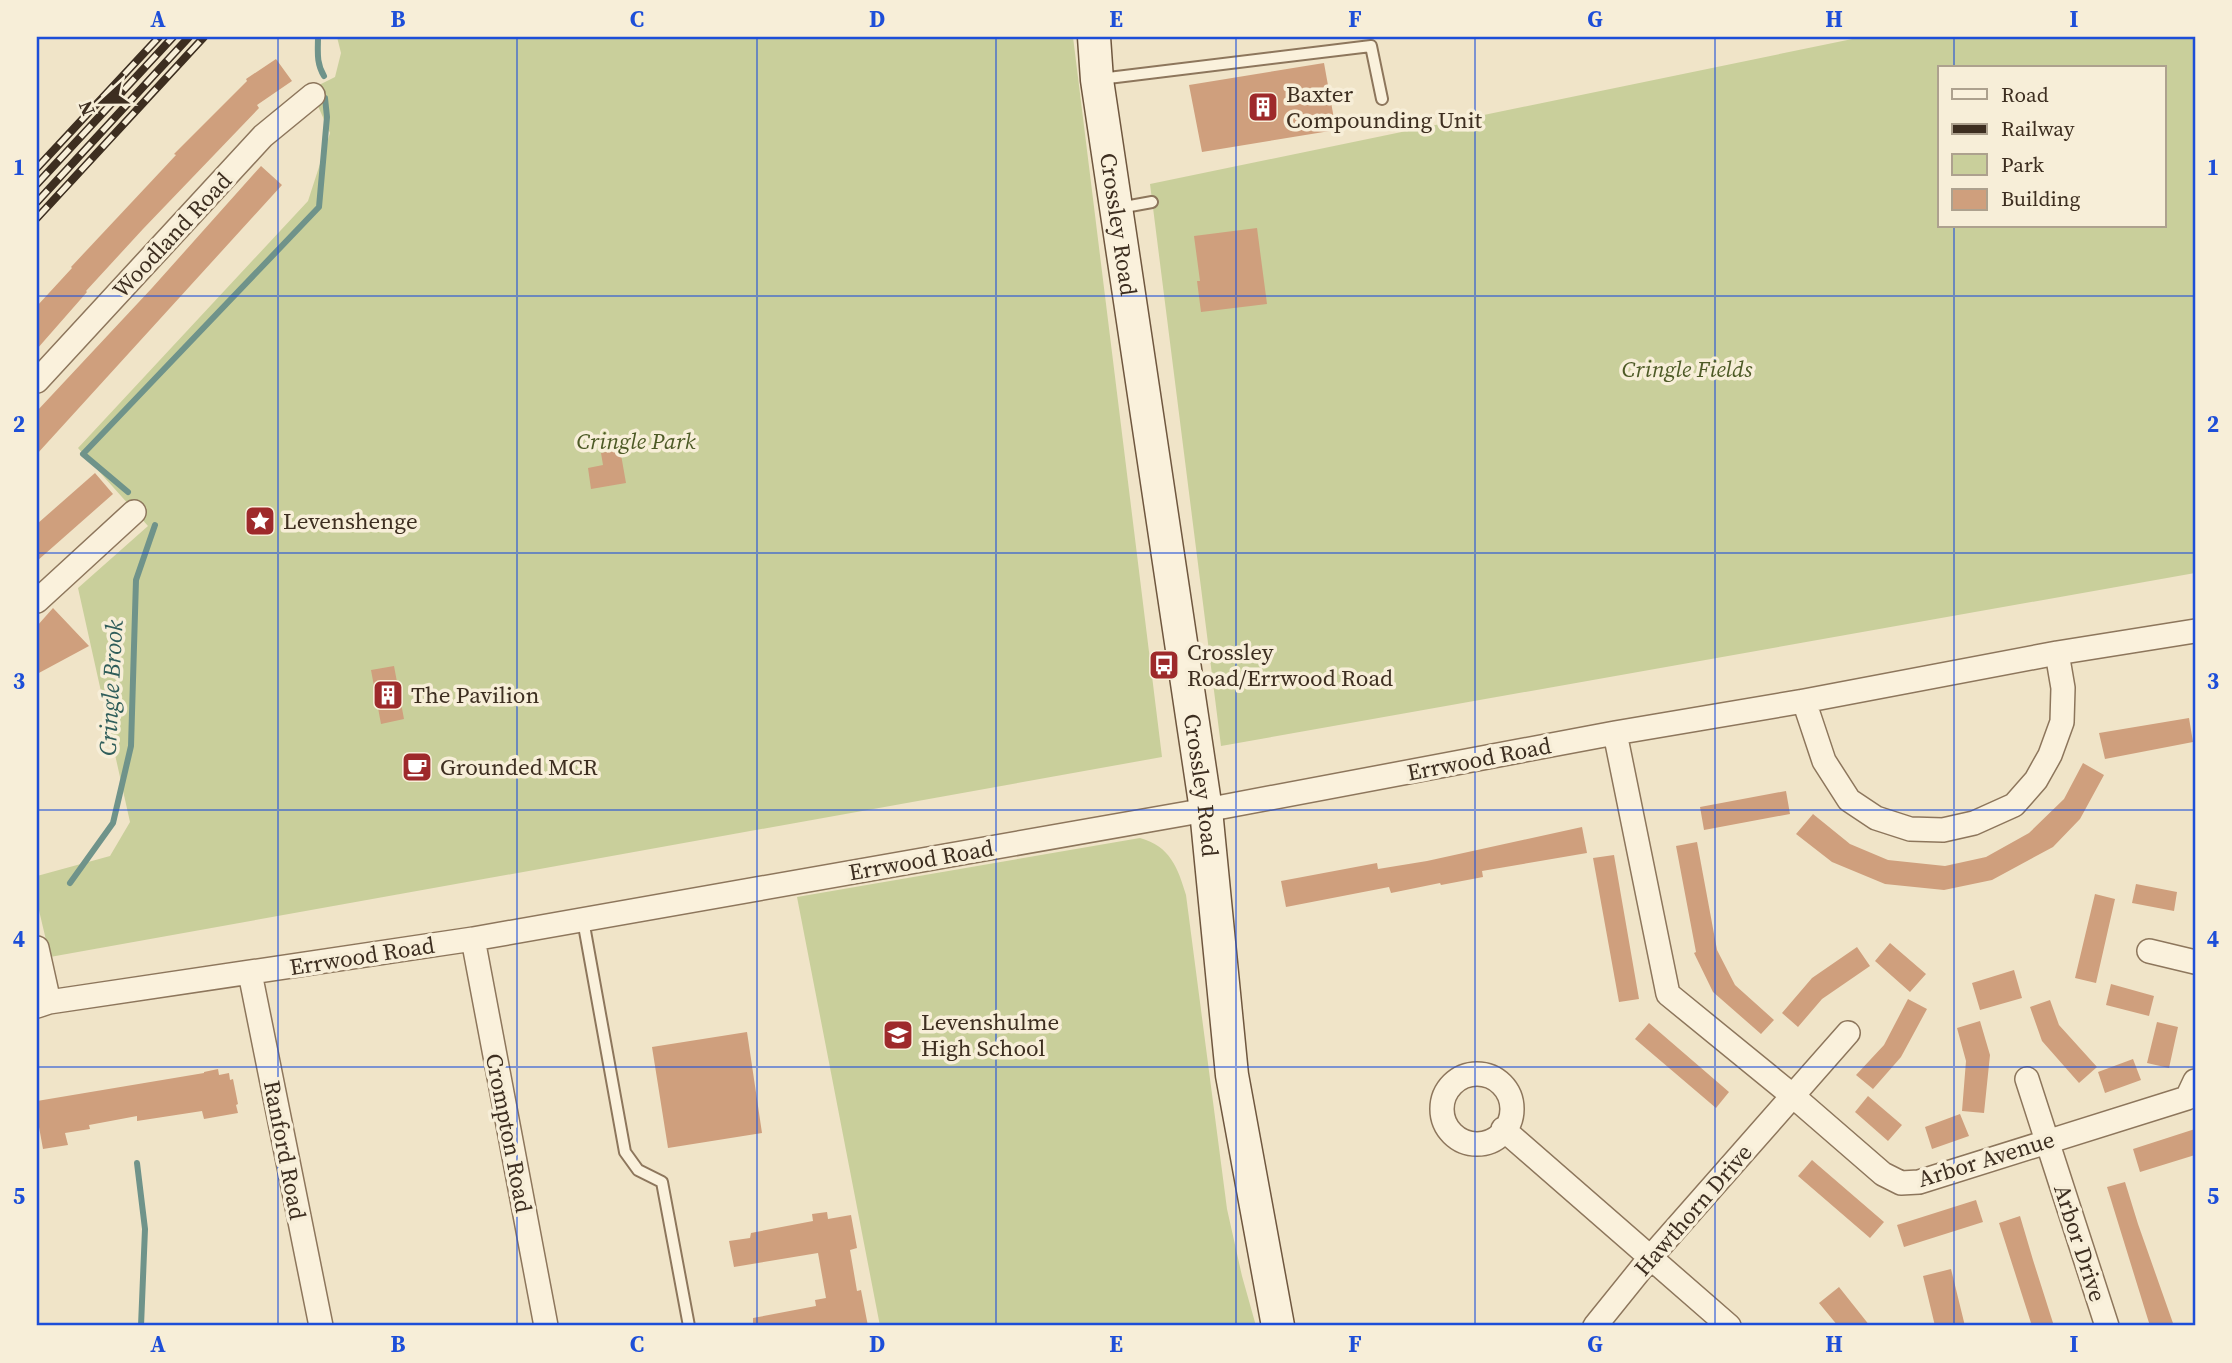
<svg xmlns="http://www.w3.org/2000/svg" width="2232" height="1363" viewBox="0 0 2232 1363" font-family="'Source Serif 4',serif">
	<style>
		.green { fill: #c9cf9b; fill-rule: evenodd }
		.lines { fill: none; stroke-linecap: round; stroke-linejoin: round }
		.stream { stroke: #6f938a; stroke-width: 6 }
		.building { fill: #cf9f7d }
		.lane-casing { stroke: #8d765c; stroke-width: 14 }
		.street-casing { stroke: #8d765c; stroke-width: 26 }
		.secondary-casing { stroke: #6f573f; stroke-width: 35 }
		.lane { stroke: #faf1dc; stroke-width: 10 }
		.street { stroke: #faf1dc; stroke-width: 23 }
		.secondary { stroke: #faf1dc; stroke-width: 32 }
		.rail-casing { stroke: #3d2e20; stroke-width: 8 }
		.rail { stroke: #f7eed8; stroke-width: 5; stroke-dasharray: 16; stroke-linecap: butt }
		.grid { fill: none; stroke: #1d4ed8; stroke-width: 2; stroke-opacity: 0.55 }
		.labels { text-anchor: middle; stroke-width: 7; stroke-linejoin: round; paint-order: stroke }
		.poi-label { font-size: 23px; fill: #3d2e20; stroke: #f7eed8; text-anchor: start }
		.street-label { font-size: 23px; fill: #3d2e20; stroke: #f7eed8 }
		.park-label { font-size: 23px; font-style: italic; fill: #4d5a26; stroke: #f7eed8 }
		.water-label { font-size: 24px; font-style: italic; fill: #2f5d5a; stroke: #f7eed8 }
		.neatline { fill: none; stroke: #1d4ed8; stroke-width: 2.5 }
		.grid-label { font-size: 23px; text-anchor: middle; font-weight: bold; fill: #1d4ed8 }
	</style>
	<rect width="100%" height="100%" fill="#f0e4c8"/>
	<path class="green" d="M337 37H1073L1162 757 50 957 37 902V876L110 856 130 822 78 588 148 526 78 448 308 201 330 133 313 95 315 87 335 77 341 53Z
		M1862 37H2195V573L1221 746 1150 184ZM1940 68H2164V226H1940Z
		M1140 838C1170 846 1178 868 1186 895L1227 1209 1242 1276 1256 1326H880L797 897Z"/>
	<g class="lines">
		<path class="stream" d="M318 37C318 51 316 63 324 76
			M128 492 83 454 319 207 327 117 325 98
			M70 883 113 823 131 746 136 580 155 525
			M137 1163 145 1229 141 1326"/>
	</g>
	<path class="building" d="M276 59 292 81 257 105 259 108 143 229 86 291 87 292 37 349V306L72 268 71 267 176 155 174 154 247 81 246 79Z
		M1324 63 1336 130 1202 152 1189 85Z
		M261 166 282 185 37 454V411L152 288Z
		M1257 228 1267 304 1201 312 1197 281H1200L1194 236Z
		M620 449 626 483 591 489 588 468 603 465 601 453Z
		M95 473 113 494 37 561V524Z
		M53 608 89 646 37 674V626Z
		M394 666 404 719 381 724 371 670Z
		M2189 718 2193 742 2105 759 2099 733Z
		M2083 763 2104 775 2080 819 2053 847 1992 880 1944 890 1885 884 1832 862 1796 834 1813 814 1850 844 1888 860 1945 866 1986 857 2029 833 2064 799Z
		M1786 791 1790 814 1704 830 1700 807Z
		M1582 827 1587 853 1482 871 1483 877 1441 885 1440 883 1391 893 1389 887 1286 907 1281 881 1377 863 1378 869 1427 861Z
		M1697 842 1717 950 1735 985 1774 1020 1761 1034 1713 992 1694 953 1696 952 1676 846Z
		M1614 855 1639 999 1619 1002 1593 858Z
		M2136 884 2177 892 2174 911 2132 903Z
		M2095 894 2115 899 2096 983 2075 978Z
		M1890 943 1926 974 1910 992 1875 961Z
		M1857 947 1870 966 1822 999 1798 1027 1782 1013 1812 978Z
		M2014 970 2022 998 1980 1010 1972 983Z
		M2111 984 2154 996 2149 1016 2106 1005Z
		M1908 999 1927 1009 1901 1057 1873 1089 1856 1075 1884 1045Z
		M2050 1000 2059 1025 2097 1067 2079 1083 2042 1041 2030 1007Z
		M1980 1021 1990 1055 1984 1113 1962 1111 1966 1061 1957 1028Z
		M2157 1022 2178 1027 2169 1068 2147 1063Z
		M1649 1023 1729 1092 1716 1108 1635 1039Z
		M747 1032 762 1133 668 1148 652 1047Z
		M2133 1059 2141 1080 2105 1093 2098 1072Z
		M218 1069 219 1075 229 1073 230 1080 233 1079 238 1104 236 1105 238 1113 204 1119 202 1111 137 1121V1116L89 1125 90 1129 65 1133 68 1145 43 1149 37 1116V1101L204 1073V1072Z
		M1868 1096 1902 1125 1888 1141 1855 1112Z
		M1960 1114 1969 1136 1932 1149 1925 1127Z
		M2195 1129V1155L2140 1172 2133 1149Z
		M1812 1160 1884 1222 1870 1238 1798 1176Z
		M2125 1182 2138 1224 2174 1326H2150L2107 1187Z
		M1976 1200 1983 1222 1904 1247 1897 1225Z
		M827 1212 828 1219 851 1215 857 1248 850 1250 857 1291 861 1290 868 1326H753V1318L816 1306 815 1300 826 1298 818 1253 734 1267 729 1241 750 1238 751 1233 813 1221 812 1214Z
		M2020 1216 2033 1260 2054 1326H2032L1999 1223Z
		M1951 1269 1965 1326H1935L1923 1276Z
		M1839 1287 1870 1326H1838L1819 1303Z"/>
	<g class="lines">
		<g class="lane-casing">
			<path id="lane" d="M1100 79 1371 46 1382 99
				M1119 208 1152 202
				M583 920 625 1152 638 1170 662 1182 689 1326"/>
		</g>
		<g class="street-casing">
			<path id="street" d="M37 381 263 136 313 95
				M37 601 134 512
				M1804 701 1824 761 1849 800 1876 818 1910 829 1943 830 1974 823 2014 805 2036 780 2050 755 2062 722 2063 688 2057 653
				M1615 733 1668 994 1793 1096 1883 1174 1901 1183 1919 1182 2187 1098 2195 1081
				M473 939 546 1326
				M37 948 49 1002
				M2149 951 2195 962
				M250 973 321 1326
				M37 1006 49 1002 473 939 1206 810 1615 733 1804 701 2057 653 2195 631
				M1442 1109a35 35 0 1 1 70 0a35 35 0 1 1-70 0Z
				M2027 1079 2107 1326
				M1503 1129 1729 1326
				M1595 1326 1649 1259 1848 1033"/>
		</g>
		<g class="secondary-casing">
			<g id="secondary">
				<path id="s1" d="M1094 37 1097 80 1206 810 1232 1075 1278 1326"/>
			</g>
		</g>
		<use href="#lane" class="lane"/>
		<use href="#street" class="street"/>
		<use href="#secondary" class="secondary"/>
		<g class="rail-casing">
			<path id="rail" d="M37 168 159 37
				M37 184 173 37
				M37 202 189 37
				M37 218 204 37"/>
		</g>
		<use href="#rail" class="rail"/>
	</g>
	<path class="grid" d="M278 37V1326M517 37V1326M757 37V1326M996 37V1326M1236 37V1326M1475 37V1326M1715 37V1326M1954 37V68M1954 226V1326M37 296H2195M37 553H2195M37 810H2195M37 1067H2195"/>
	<defs>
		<g id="building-square" transform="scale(1.575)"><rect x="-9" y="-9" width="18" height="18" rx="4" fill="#9e2a2b" stroke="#f7eed8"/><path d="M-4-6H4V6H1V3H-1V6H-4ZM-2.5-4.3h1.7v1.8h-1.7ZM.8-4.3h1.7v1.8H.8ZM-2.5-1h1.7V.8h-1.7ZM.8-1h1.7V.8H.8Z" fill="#fff"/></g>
		<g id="sight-square" transform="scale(1.575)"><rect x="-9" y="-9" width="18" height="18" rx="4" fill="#9e2a2b" stroke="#f7eed8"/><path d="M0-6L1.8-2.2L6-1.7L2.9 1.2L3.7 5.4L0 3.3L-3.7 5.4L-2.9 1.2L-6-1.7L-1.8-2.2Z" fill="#fff"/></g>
		<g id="bus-square" transform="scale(1.575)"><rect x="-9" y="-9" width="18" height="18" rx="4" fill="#9e2a2b" stroke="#f7eed8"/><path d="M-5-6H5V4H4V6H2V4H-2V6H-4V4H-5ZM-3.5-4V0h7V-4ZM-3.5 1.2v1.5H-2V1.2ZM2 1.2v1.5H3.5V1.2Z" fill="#fff"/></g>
		<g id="cafe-square" transform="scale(1.575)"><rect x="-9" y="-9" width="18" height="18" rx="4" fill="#9e2a2b" stroke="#f7eed8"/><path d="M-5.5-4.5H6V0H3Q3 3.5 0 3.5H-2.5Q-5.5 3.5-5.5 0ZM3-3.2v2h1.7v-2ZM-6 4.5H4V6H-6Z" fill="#fff"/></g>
		<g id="school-square" transform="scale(1.575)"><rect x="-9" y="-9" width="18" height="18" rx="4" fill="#9e2a2b" stroke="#f7eed8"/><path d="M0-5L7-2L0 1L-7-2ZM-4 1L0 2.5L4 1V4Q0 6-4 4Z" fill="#fff"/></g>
	</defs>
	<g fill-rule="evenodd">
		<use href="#building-square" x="1263" y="107"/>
		<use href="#sight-square" x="260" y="521"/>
		<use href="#bus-square" x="1164" y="665"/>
		<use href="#building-square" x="388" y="695"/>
		<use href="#cafe-square" x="417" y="767"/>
		<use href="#school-square" x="898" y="1035"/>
	</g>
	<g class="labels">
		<g class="poi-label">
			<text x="1286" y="102">Baxter<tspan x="1286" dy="26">Compounding Unit</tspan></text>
			<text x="283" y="529">Levenshenge</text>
			<text x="1187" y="660">Crossley<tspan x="1187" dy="26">Road/Errwood Road</tspan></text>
			<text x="411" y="703">The Pavilion</text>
			<text x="440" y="775">Grounded MCR</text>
			<text x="921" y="1030">Levenshulme<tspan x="921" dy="26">High School</tspan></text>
		</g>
		<g class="street-label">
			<text dy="8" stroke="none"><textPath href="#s1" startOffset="189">Crossley Road</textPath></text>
			<text transform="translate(172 235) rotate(-47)" y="8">Woodland Road</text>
			<text transform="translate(1479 759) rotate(-11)" y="8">Errwood Road</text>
			<text dy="8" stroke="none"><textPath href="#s1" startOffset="756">Crossley Road</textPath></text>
			<text transform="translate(921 860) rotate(-10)" y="8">Errwood Road</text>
			<text transform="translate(362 956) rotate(-9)" y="8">Errwood Road</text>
			<text transform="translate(509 1133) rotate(79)" y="8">Crompton Road</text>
			<text transform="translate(285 1150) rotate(79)" y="8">Ranford Road</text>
			<text transform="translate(1986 1159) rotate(-17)" y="8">Arbor Avenue</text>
			<text transform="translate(1693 1210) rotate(-49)" y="8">Hawthorn Drive</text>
			<text transform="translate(2080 1243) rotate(72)" y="8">Arbor Drive</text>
		</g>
		<g class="park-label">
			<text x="1687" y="377">Cringle Fields</text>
			<text x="636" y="449">Cringle Park</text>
		</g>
		<g class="water-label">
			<text transform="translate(111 688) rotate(-87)" y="8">Cringle Brook</text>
		</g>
	</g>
	<rect width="2232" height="1363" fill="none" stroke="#f7eed8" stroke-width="77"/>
	<rect x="1938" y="66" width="228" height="161" fill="#f7eed8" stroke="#ada18e" stroke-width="2"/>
	<rect x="1952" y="89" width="35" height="10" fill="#faf1dc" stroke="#ada18e" stroke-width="2"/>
	<text x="2001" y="102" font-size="21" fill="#3d2e20">Road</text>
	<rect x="1952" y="124" width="35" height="10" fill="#3d2e20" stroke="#ada18e" stroke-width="2"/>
	<text x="2001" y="136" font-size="21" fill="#3d2e20">Railway</text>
	<rect x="1952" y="154" width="35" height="21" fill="#c9cf9b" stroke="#ada18e" stroke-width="2"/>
	<text x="2001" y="172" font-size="21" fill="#3d2e20">Park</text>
	<rect x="1952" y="189" width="35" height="21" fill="#cf9f7d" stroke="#ada18e" stroke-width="2"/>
	<text x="2001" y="206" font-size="21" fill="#3d2e20">Building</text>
	<g transform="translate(102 102) rotate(248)" stroke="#f7eed8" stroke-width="5" paint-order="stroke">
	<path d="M0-5L12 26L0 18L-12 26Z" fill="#3d2e20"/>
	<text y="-10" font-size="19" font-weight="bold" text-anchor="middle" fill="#3d2e20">N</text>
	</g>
	<rect x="38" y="38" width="2156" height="1286" class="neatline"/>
	<g class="grid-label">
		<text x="158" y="27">A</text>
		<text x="398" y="27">B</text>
		<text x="637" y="27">C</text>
		<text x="877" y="27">D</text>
		<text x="1116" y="27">E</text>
		<text x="1355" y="27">F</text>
		<text x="1595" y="27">G</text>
		<text x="1834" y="27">H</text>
		<text x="2074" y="27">I</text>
		<text x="19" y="175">1</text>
		<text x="2213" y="175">1</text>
		<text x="19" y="432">2</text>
		<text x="2213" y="432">2</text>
		<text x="19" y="689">3</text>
		<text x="2213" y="689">3</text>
		<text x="19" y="947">4</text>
		<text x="2213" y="947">4</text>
		<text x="19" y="1204">5</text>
		<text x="2213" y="1204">5</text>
		<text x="158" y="1352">A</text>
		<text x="398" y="1352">B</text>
		<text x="637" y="1352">C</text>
		<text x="877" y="1352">D</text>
		<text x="1116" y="1352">E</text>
		<text x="1355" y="1352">F</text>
		<text x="1595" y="1352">G</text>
		<text x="1834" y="1352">H</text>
		<text x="2074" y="1352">I</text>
	</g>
</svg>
